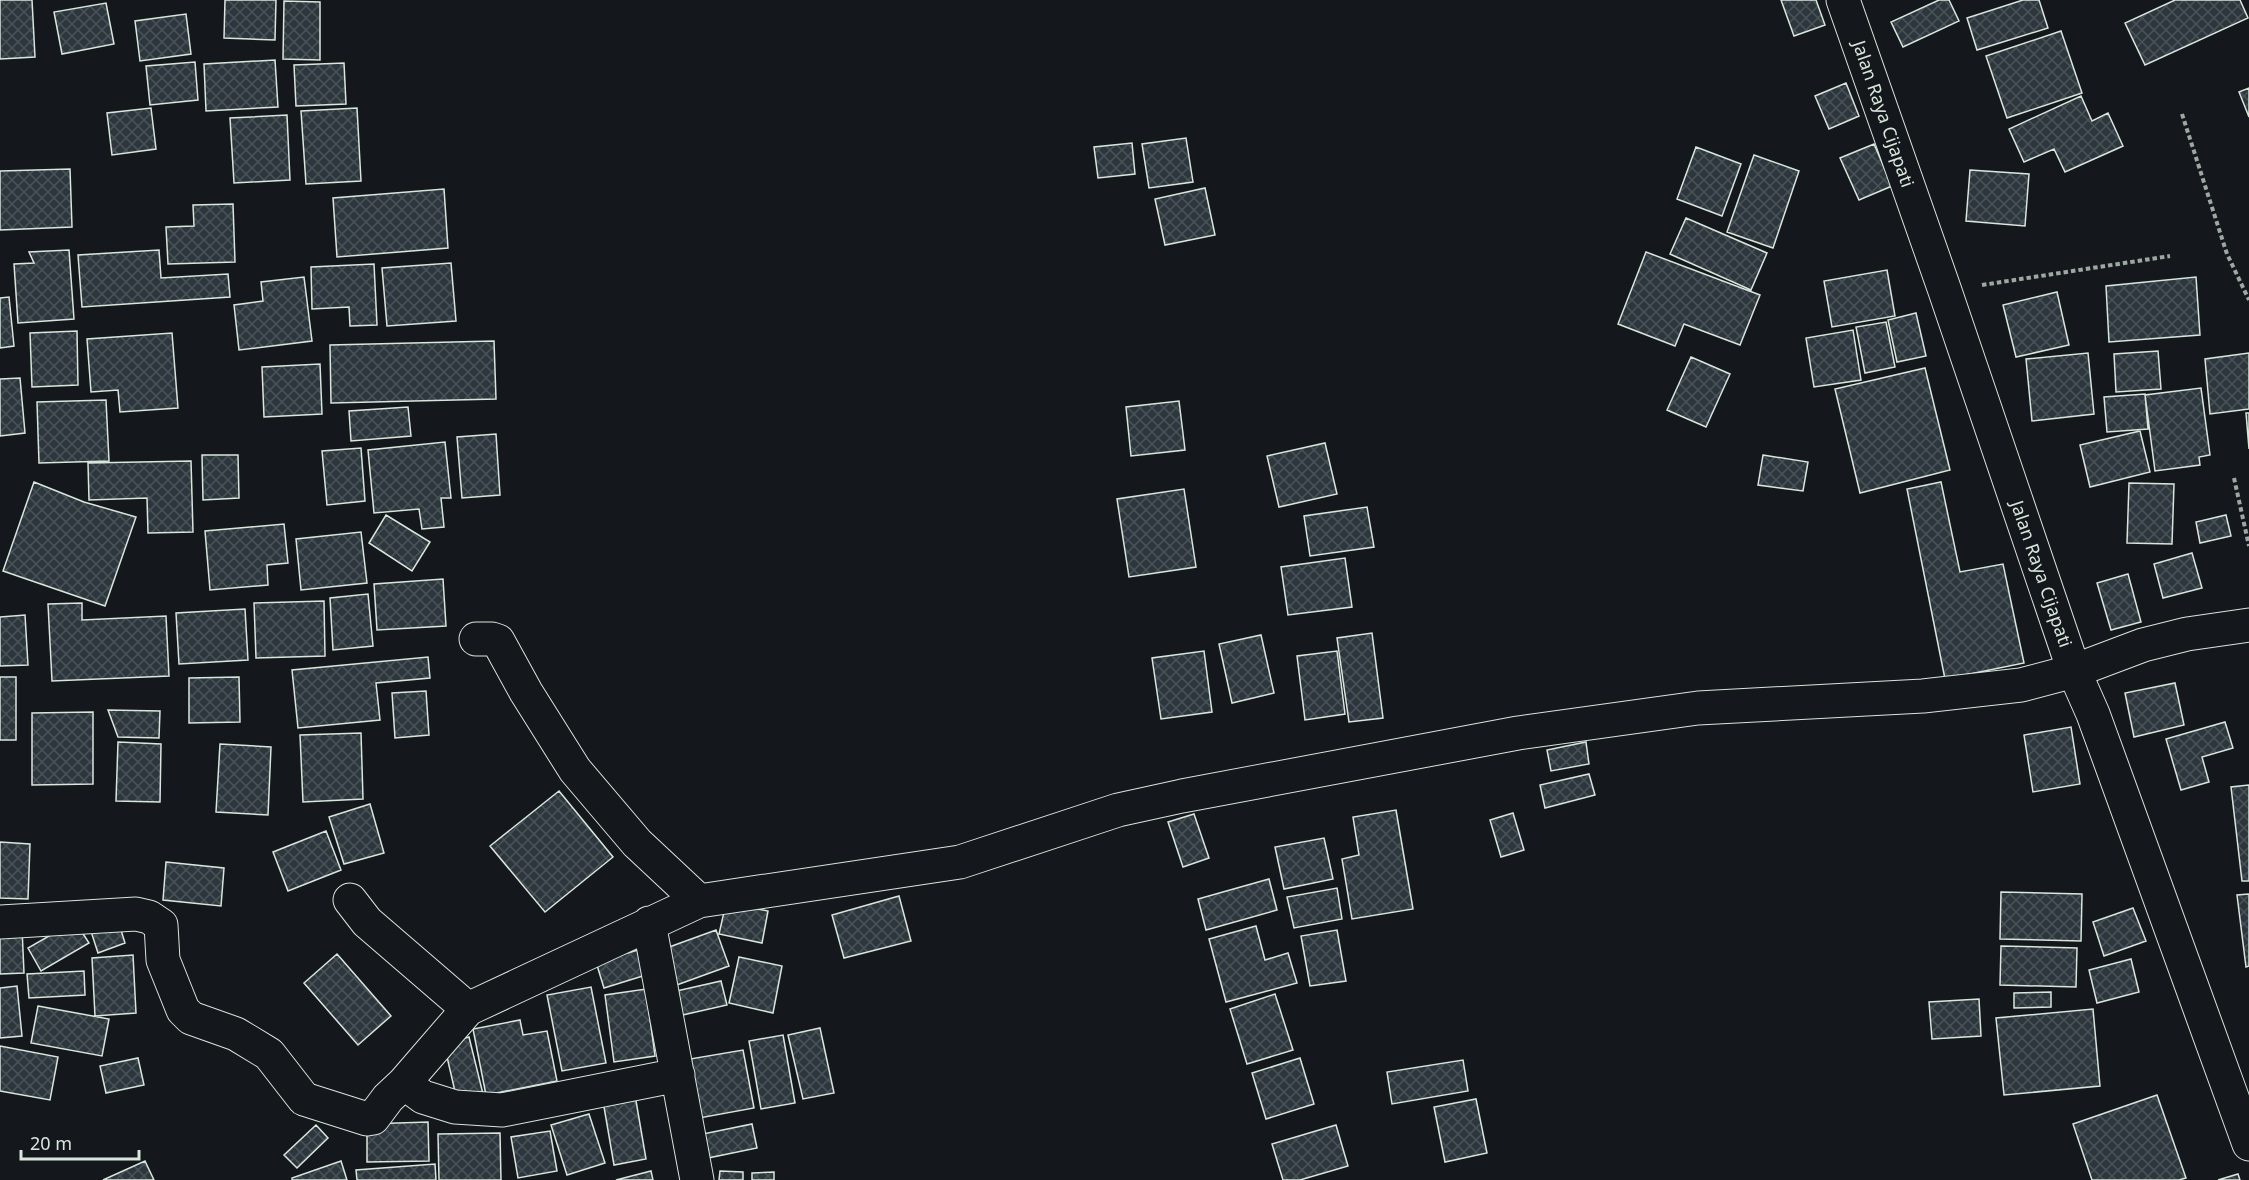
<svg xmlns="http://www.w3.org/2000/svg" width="2249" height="1180" viewBox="0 0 2249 1180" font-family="'Noto Sans',sans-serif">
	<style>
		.building { fill: url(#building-cross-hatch); stroke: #d8e6dc; stroke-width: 1.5 }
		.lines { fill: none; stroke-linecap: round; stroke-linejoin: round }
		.minor-casing { stroke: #d8e6dc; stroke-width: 35 }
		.tertiary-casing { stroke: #d8e6dc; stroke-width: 35 }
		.primary-casing { stroke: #d8e6dc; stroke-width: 35 }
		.path { stroke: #9da8a2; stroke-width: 4; stroke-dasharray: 4.5 3; stroke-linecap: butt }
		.minor { stroke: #14181c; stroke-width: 33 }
		.tertiary { stroke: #14181c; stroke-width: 33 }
		.primary { stroke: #14181c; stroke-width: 33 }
		.labels { text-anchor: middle; stroke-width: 4.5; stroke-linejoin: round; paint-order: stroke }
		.street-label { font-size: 18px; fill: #d8e6dc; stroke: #14181c }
	</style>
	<defs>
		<pattern id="building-cross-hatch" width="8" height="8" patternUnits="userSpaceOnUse" patternTransform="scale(1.5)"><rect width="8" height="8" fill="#2c363c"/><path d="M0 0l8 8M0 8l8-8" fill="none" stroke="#4a5358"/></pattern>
	</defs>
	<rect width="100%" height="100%" fill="#14181c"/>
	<path class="building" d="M0 0H32L35 57 0 59Z
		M225 0H276L275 40 224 38Z
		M1781 0H1816L1825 25 1794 36Z
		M1939 0H1949L1959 21 1903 47 1891 22Z
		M2023 0H2039L2048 28 1977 50 1967 18Z
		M2175 0H2240L2248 18 2145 65 2125 23Z
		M284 1 320 2V60L283 59Z
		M106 3 114 44 62 54 54 12Z
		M186 14 191 54 140 61 135 21Z
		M2061 31 2082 93 2007 118 1986 56Z
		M275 60 278 107 206 111 204 64Z
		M195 62 198 100 150 105 146 66Z
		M344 63 346 104 296 106 294 65Z
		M1846 83 1859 116 1829 129 1815 96Z
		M2249 88V117L2239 92Z
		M2081 96 2092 121 2108 113 2123 146 2065 172 2054 149 2024 162 2009 129Z
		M151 108 156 149 112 155 107 113Z
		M357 108 361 181 306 184 301 111Z
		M287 115 290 180 234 183 230 118Z
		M1186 138 1193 182 1149 188 1142 144Z
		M1132 143 1135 174 1098 178 1094 147Z
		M1874 144 1892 186 1859 200 1840 158Z
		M1696 147 1741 164 1722 216 1677 199Z
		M1754 155 1799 171 1773 248 1727 232Z
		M70 169 72 227 0 230V171Z
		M1970 170 2029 174 2025 226 1966 221Z
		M1205 188 1215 235 1165 245 1155 199Z
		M444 189 448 248 337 257 333 198Z
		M233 204 235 262 168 264 166 227 194 226 193 205Z
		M1686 218 1767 253 1751 290 1670 254Z
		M69 250 74 319 18 323 14 264 34 263 29 252Z
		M159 250 161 278 228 274 230 297 82 307 78 255Z
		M1646 252 1760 295 1740 345 1684 324 1675 346 1618 324Z
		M451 263 456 321 387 326 382 268Z
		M374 264 377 325 350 326 349 307 312 309 311 267Z
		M1887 270 1895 316 1832 327 1824 281Z
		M304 277 312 341 239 350 234 305 263 301 261 282Z
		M2196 277 2200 335 2109 342 2106 286Z
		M2057 292 2069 345 2016 357 2003 305Z
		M9 297 14 346 0 348V298Z
		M1916 313 1926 356 1897 362 1888 320Z
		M1886 322 1895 367 1865 373 1856 327Z
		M1853 330 1861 380 1814 387 1806 338Z
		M77 331 78 385 32 387 30 333Z
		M172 333 178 408 120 412 118 390 91 392 87 339Z
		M494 341 496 399 331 403 330 345Z
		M2158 351 2161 389 2116 392 2114 354Z
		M2088 353 2094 414 2032 421 2026 359Z
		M2249 353V409L2210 414 2205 359Z
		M1691 357 1730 374 1706 427 1667 410Z
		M320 364 322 414 264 417 262 367Z
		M1925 368 1950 470 1860 493 1835 389Z
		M20 378 25 433 0 436V379Z
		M2201 388 2210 455 2199 457 2200 465 2155 471 2145 395Z
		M2145 394 2148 429 2107 432 2104 397Z
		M106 400 109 461 39 463 37 402Z
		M1179 401 1185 450 1131 456 1126 407Z
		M408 407 411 436 351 441 349 411Z
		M2246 413H2249V449Z
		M2140 431 2150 472 2090 487 2080 445Z
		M496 434 500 495 462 498 457 437Z
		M445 442 451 498H441L444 527 422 529 419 509 374 513 368 450Z
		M1325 443 1337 494 1279 507 1267 456Z
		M361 448 365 501 327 505 322 451Z
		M202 455H238L239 498 203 500Z
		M1763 455 1808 462 1803 491 1758 485Z
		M191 461 193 532 148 533 147 498 89 500 88 463Z
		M34 482 84 502 136 517 105 606 3 571Z
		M1941 482 1960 572 2003 564 2024 663 1945 679 1907 489Z
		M2129 483 2174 484 2172 544 2127 543Z
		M1184 489 1196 567 1129 577 1117 499Z
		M1367 507 1374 547 1310 556 1304 516Z
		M386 515 430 542 412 571 369 543Z
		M2226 515 2231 536 2200 543 2196 522Z
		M284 524 288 563 267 565 268 585 210 590 205 531Z
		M361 532 367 583 301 590 296 539Z
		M2192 553 2202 588 2163 598 2154 564Z
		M1345 558 1352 607 1288 615 1281 567Z
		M2128 574 2141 622 2111 630 2097 583Z
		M443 579 446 626 377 630 374 584Z
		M368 594 373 646 333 650 330 598Z
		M324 601 325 656 256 658 254 603Z
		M82 603V620L166 616 169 676 52 681 48 604Z
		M245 609 248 660 179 664 176 613Z
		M25 615 28 665 0 666V617Z
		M1372 633 1383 718 1349 722 1337 638Z
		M1261 635 1274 693 1232 703 1219 644Z
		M1204 651 1212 712 1161 719 1152 658Z
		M1337 651 1345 714 1305 720 1297 656Z
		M428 657 430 678 376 683 380 720 298 728 292 670Z
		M0 677H16V740H0Z
		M239 677 240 722 189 723V678Z
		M2175 683 2184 725 2134 737 2125 693Z
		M426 691 429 735 395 738 392 693Z
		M108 710 160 711 159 738 118 737Z
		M93 712V784L32 785V713Z
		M2225 722 2233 748 2202 757 2209 782 2181 790 2166 739Z
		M2071 727 2080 784 2033 792 2024 735Z
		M361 733 363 799 303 802 300 735Z
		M118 742 161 744 160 802 116 801Z
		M1586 742 1589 764 1551 771 1547 750Z
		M220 744 271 747 268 815 216 812Z
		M1589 774 1595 795 1545 808 1540 785Z
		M2249 785V881H2242L2231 787Z
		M559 791 613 857 545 912 490 846Z
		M370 804 384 853 344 864 329 817Z
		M1396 810 1413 909 1352 919 1342 859 1359 855 1353 817Z
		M1513 813 1524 850 1501 857 1490 820Z
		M1194 814 1209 858 1183 867 1168 822Z
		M326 831 341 870 288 891 273 852Z
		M1324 838 1333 879 1284 889 1275 847Z
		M0 842 30 844 28 899 0 898Z
		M166 862 224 868 221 906 163 900Z
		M1269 879 1277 910 1206 930 1198 899Z
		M1337 888 1342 919 1294 928 1287 897Z
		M2001 892 2082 894 2081 941 2000 939Z
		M2249 894V966L2246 967 2237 895Z
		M899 896 911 941 844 958 832 915Z
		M726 903 768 911 762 943 719 934Z
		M2133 908 2146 941 2104 956 2093 922Z
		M117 917 125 943 98 953 89 925Z
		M75 921 89 943 41 971 28 948Z
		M1256 926 1265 960 1288 953 1297 983 1226 1002 1209 939Z
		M22 928 24 973 0 974V930Z
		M716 930 729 966 674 986 661 950Z
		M1337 930 1346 981 1310 986 1301 936Z
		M2001 946 2077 948 2076 987 2000 985Z
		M638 950 646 975 604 988 596 962Z
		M337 954 391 1016 358 1045 304 983Z
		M133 955 136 1013 95 1016 92 958Z
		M739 957 782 966 773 1013 729 1003Z
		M2131 959 2139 992 2097 1003 2089 970Z
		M84 971 85 995 29 998 27 974Z
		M721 981 727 1005 678 1016 672 992Z
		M17 986 22 1036 0 1038V988Z
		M591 987 606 1063 562 1071 547 995Z
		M646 989 655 1056 614 1062 605 995Z
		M2051 992V1007L2014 1008V993Z
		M1275 994 1293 1050 1247 1064 1230 1009Z
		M1979 999 1981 1036 1932 1039 1929 1002Z
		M38 1006 109 1019 102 1056 31 1043Z
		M2093 1009 2100 1086 2004 1095 1996 1018Z
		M520 1020 523 1035 547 1031 557 1081 486 1095 473 1029Z
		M820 1028 834 1093 803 1099 788 1035Z
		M783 1035 795 1103 761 1109 749 1041Z
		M469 1037 483 1094 457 1100 444 1044Z
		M0 1046 58 1057 50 1100 0 1091Z
		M743 1050 754 1108 694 1119 684 1060Z
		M138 1058 144 1085 106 1093 100 1066Z
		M1300 1058 1314 1104 1266 1119 1252 1073Z
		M1463 1060 1468 1091 1392 1104 1387 1072Z
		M635 1095 646 1159 614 1165 603 1101Z
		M2157 1095 2186 1178 2179 1180H2092L2073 1124Z
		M1476 1099 1487 1153 1445 1162 1434 1107Z
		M589 1114 605 1163 567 1175 551 1125Z
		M428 1122 429 1161 367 1162V1124Z
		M752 1124 757 1148 703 1159 698 1135Z
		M316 1125 328 1138 297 1168 284 1155Z
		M1336 1125 1348 1166 1300 1180H1283L1272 1144Z
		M550 1131 557 1171 518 1178 511 1137Z
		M500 1133 501 1180H439L438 1134Z
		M145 1161 154 1180H103Z
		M341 1161 347 1180H292V1178Z
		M435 1164 436 1180H357L356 1170Z
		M651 1171 653 1180H616Z
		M720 1171 743 1172V1180H719Z
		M774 1172V1180H752V1173Z
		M2238 1174 2240 1180H2218Z"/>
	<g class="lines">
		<g class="minor-casing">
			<path id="minor" d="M476 639H492L498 641 526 692 575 770 637 843 699 901
				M350 900 367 922 468 1009
				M0 922 136 914 149 917 161 925 163 960 183 1010 191 1018 236 1034 269 1054 304 1099 367 1119 373 1118 388 1098 404 1083 468 1009 699 901 960 862 1118 810 1182 796 1518 733 1698 708 1923 696 2021 685 2074 671
				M649 923 697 1180
				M404 1083 423 1097 455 1107 502 1110 678 1075"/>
		</g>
		<g class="tertiary-casing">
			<path id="tertiary" d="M2074 671 2143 645 2187 634 2249 625"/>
		</g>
		<g class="primary-casing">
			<path id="primary" d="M1843 0 1945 291 2074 671 2093 714 2249 1144"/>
		</g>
		<path class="path" d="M2182 114 2227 254 2249 300
			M1982 285 2170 256
			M2234 478 2249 546"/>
		<use href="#minor" class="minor"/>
		<use href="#tertiary" class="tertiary"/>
		<use href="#primary" class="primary"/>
	</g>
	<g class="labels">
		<g class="street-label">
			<text transform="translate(1883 114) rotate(71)" y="6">Jalan Raya Cijapati</text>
			<text transform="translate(2041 574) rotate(71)" y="6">Jalan Raya Cijapati</text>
		</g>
	</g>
	<path d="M21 1150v9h118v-9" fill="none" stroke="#d8e6dc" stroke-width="3"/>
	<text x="30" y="1150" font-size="18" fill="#d8e6dc" stroke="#14181c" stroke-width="4.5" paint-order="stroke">20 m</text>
</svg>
